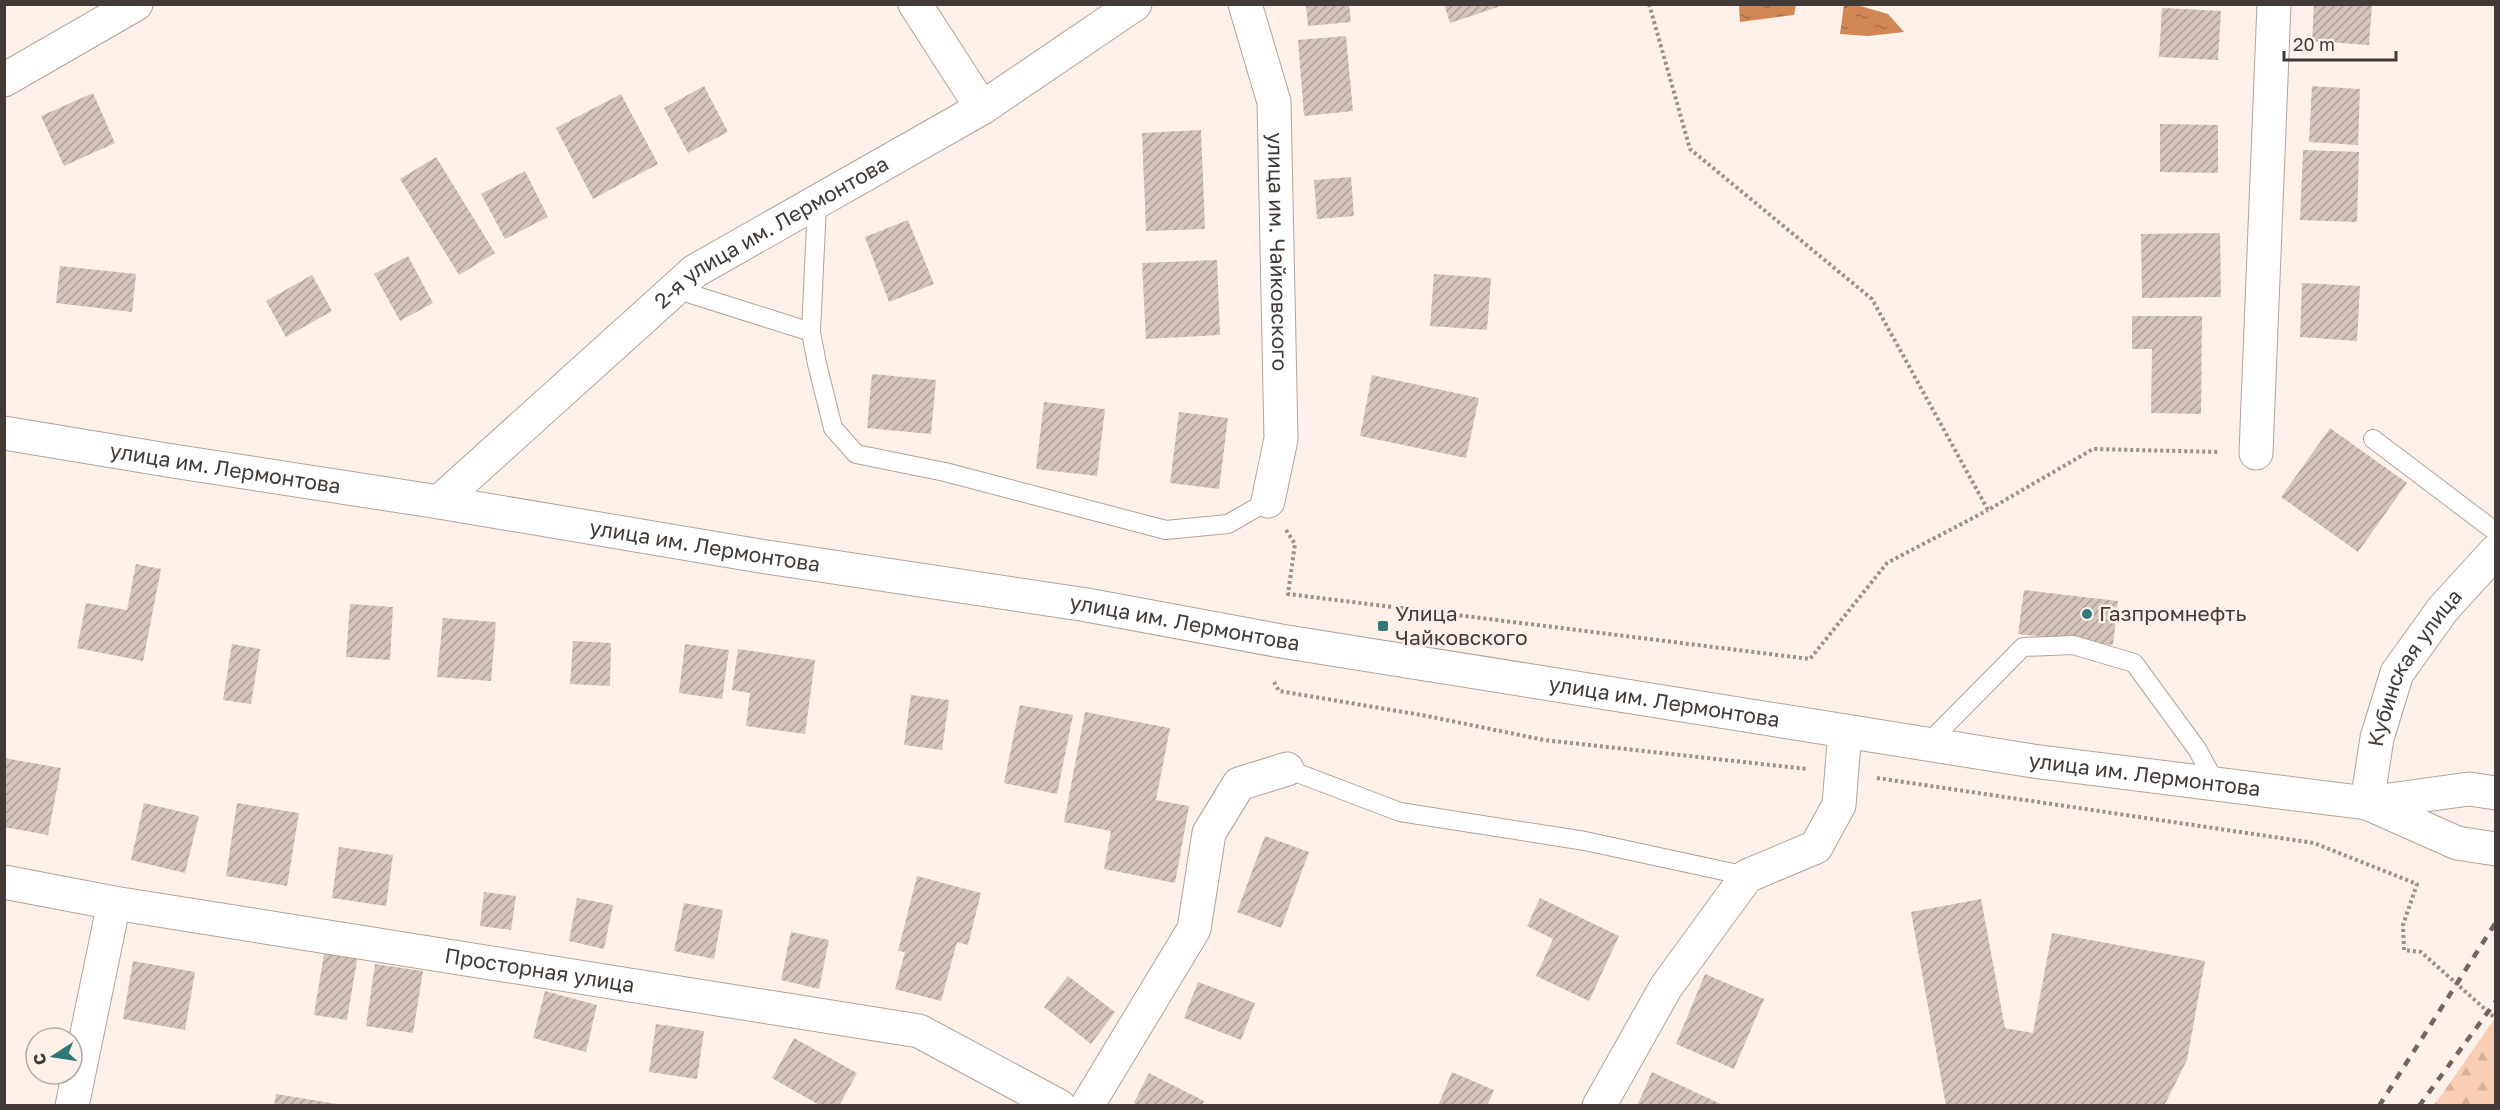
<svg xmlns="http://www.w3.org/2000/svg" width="2500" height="1110" viewBox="0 0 2500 1110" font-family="'Golos Text',sans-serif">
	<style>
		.forest { fill: url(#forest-firs) }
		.water { fill: url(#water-ripples) }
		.building { fill: url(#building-hatch) }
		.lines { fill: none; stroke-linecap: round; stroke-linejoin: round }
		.lane-casing { stroke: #b2a39a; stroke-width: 20 }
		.street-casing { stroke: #b2a39a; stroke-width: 35 }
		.secondary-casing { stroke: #b2a39a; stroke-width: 35 }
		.highway-casing { stroke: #b2a39a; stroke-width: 35 }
		.path { stroke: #9b918b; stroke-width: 4; stroke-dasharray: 3 3; stroke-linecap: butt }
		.lane { stroke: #fff; stroke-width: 18 }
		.street { stroke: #fff; stroke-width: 33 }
		.secondary { stroke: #fff; stroke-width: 33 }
		.highway { stroke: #fff; stroke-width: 33 }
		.rail { stroke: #706762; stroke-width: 4.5; stroke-dasharray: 8 8; stroke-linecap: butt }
		.poi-dot { fill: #2e7877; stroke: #fef1e9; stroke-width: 2 }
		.labels { text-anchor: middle; stroke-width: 5; stroke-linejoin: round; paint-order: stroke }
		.street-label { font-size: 21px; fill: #413a36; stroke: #fef1e9 }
		.poi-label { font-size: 21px; fill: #413a36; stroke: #fef1e9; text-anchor: start }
	</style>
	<defs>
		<pattern id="forest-firs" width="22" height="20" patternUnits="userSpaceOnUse" patternTransform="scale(1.5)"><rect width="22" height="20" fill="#faceb2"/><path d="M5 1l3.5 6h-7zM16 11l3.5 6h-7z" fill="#d8b29a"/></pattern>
		<pattern id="water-ripples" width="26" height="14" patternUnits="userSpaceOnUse" patternTransform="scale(1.5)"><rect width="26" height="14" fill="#d08753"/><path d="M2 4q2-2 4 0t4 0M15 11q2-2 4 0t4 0" fill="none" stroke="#aa6f46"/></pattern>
		<pattern id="building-hatch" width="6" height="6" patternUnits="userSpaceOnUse" patternTransform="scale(1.5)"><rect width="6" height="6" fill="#d4c4ba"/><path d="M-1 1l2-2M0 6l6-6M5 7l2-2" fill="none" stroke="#aea098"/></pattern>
	</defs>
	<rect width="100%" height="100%" fill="#fef1e9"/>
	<path class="forest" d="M2495 1018V1105H2433L2438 1100Z"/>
	<path class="water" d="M1844 4 1857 5 1888 14 1904 32 1868 36 1840 34Z
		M1739 5V4L1796 5 1794 15 1740 22Z"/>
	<path class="building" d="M1444 4H1497L1498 7 1450 23Z
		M2314 4H2372L2369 45 2312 41Z
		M1306 5H1349L1351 22 1308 26Z
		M2162 8 2221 11 2218 60 2159 57Z
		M1346 36 1353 111 1304 116 1298 40Z
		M704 86 728 132 688 153 664 108Z
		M2312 86 2360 89 2358 145 2309 142Z
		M93 93 115 143 64 166 41 116Z
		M621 94 658 164 593 199 556 128Z
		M2160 124 2218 125V173L2160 172Z
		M1201 130 1205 229 1146 231 1142 133Z
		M2303 150 2359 152 2357 222 2300 220Z
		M436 157 495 253 459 275 400 179Z
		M525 171 548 217 505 239 481 194Z
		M1351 177 1354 216 1317 219 1314 180Z
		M908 220 934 284 889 302 865 237Z
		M2220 233 2221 297 2142 298 2141 234Z
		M408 256 433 303 400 321 374 274Z
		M1217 260 1220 335 1146 339 1142 263Z
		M60 266 136 274 132 312 56 303Z
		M1434 274 1491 278 1487 330 1430 326Z
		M312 275 332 311 286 337 266 301Z
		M2302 283 2360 286 2357 341 2300 337Z
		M2132 316H2202L2201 414 2151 413 2152 349H2132Z
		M872 374 936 380 931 434 867 428Z
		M1372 375 1479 398 1466 458 1360 436Z
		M1044 402 1105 409 1097 476 1036 469Z
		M1179 412 1228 418 1219 489 1170 483Z
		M2330 428 2407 483 2358 552 2281 497Z
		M136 564 161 569 143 661 77 648 86 603 127 610Z
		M2024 590 2118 601 2113 645 2018 634Z
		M350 604 393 607 390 660 346 657Z
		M443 618 496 622 491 681 437 677Z
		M573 641 611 643 610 686 570 684Z
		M232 644 260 649 251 704 223 700Z
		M685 644 729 650 722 699 679 693Z
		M738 649 815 660 805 734 746 726 750 693 732 690Z
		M911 695 949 700 942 750 904 745Z
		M1020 705 1073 715 1057 794 1004 783Z
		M1085 712 1170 728 1156 800 1189 806 1175 883 1104 869 1111 831 1064 822Z
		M4 758 61 768 48 835 4 827Z
		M144 803 199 816 185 873 131 860Z
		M237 803 299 813 287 886 226 876Z
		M1265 836 1309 852 1281 928 1237 912Z
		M339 847 393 855 386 906 332 898Z
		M917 876 981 893 968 945 957 942 941 1001 895 989 905 952 898 951Z
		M484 892 516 896 511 930 480 926Z
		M577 898 613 905 604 949 569 941Z
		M1540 898 1619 936 1589 1001 1536 976 1553 939 1527 926Z
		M1981 899 2005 1028 2033 1033 2052 933 2205 961 2187 1060 2164 1106H1946L1911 912Z
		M684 903 723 910 714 959 674 951Z
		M791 932 829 940 819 989 781 980Z
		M325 948 358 954 347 1020 314 1015Z
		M133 961 195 972 185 1030 123 1019Z
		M375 964 423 971 413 1033 366 1026Z
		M1705 974 1764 999 1734 1069 1676 1044Z
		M1068 976 1115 1012 1091 1044 1044 1007Z
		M1198 982 1255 1003 1241 1040 1184 1018Z
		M545 991 597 1005 586 1052 533 1038Z
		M656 1024 704 1031 697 1079 649 1072Z
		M794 1038 857 1073 839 1106H821L772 1078Z
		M1452 1072 1494 1090 1487 1106H1438Z
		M1652 1072 1725 1106H1637Z
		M1149 1073 1204 1101 1202 1106H1140L1134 1103Z
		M276 1094 337 1104 336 1106H274Z"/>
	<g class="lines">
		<g class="lane-casing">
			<path id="lane" d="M817 204 811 332 817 364 833 428 856 454 945 472 1166 530 1228 524 1268 501
				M675 289 811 332
				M2373 439 2496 532
				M1927 744 2023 647 2073 645 2134 663 2197 749 2215 782
				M1287 769 1400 812 1585 841 1747 876"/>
		</g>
		<g class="street-casing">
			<g id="street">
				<path d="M915 4 982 108"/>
				<path id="s1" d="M1245 4 1274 102 1281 439 1268 501"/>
				<path d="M4 80 136 4"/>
				<path d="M2256 453 2274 4"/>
				<path id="s2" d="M439 502 695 271 982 108 1135 4"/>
				<path id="s3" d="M4 882 114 903 919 1031 1059 1106"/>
				<path d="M72 1106 114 903"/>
				<path d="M1087 1106 1194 929 1209 833 1239 784 1287 769"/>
				<path d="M1599 1106 1666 987 1747 876 1816 847 1839 805 1845 731"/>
			</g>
		</g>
		<g class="secondary-casing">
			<g id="secondary">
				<path id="s4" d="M2367 803 2377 738 2397 673 2443 609 2496 551"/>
			</g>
		</g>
		<g class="highway-casing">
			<g id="highway">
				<path id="s5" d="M4 433 173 461 439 502 760 556 1087 605 1281 641 2033 761 2367 803 2469 789 2496 793"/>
				<path d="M2367 803 2457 843 2496 849"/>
			</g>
		</g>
		<path class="path" d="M1649 4 1690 149 1872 299 1988 510 2093 449 2220 452
			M1286 530 1295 544 1288 594 1810 659 1887 563 1988 510
			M1274 682 1279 691 1427 716 1544 740 1807 769
			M1877 778 2314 843 2417 884 2403 925 2404 950 2421 952 2496 1019"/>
		<use href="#lane" class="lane"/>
		<use href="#street" class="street"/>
		<use href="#secondary" class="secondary"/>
		<use href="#highway" class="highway"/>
		<path class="rail" d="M2379 1106 2496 922
			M2419 1106 2496 1001"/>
	</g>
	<g class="poi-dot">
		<circle cx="2087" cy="614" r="6"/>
		<rect x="1377" y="620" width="12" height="12" rx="3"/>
	</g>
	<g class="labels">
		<g class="street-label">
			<text dy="7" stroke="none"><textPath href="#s2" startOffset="430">2-я улица им. Лермонтова</textPath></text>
			<text dy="7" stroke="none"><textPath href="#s1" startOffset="252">улица им. Чайковского</textPath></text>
			<text dy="7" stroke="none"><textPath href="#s5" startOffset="224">улица им. Лермонтова</textPath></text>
			<text dy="7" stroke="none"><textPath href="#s5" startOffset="710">улица им. Лермонтова</textPath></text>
			<text dy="7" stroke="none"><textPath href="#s5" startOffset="1196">улица им. Лермонтова</textPath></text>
			<text dy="7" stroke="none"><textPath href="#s4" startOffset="146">Кубинская улица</textPath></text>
			<text dy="7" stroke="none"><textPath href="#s5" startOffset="1682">улица им. Лермонтова</textPath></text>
			<text dy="7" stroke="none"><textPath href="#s5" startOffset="2168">улица им. Лермонтова</textPath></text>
			<text dy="7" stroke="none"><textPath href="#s3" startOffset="543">Просторная улица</textPath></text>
		</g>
		<g class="poi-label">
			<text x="1395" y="621">Улица<tspan x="1395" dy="24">Чайковского</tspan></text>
			<text x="2099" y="621">Газпромнефть</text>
		</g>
	</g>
	<rect width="2500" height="1110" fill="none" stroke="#413a36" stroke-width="12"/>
	<g transform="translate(54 1056) rotate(258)"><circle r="28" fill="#fef1e9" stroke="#b2a8a1" stroke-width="1.5"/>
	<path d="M0-4.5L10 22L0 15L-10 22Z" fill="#2e7877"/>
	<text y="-9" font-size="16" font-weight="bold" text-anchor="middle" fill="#413a36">С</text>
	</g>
	<path d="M2284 51v9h112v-9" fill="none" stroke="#413a36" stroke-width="3"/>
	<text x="2293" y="51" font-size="18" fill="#413a36" stroke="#fef1e9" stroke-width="4.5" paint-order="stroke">20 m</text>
</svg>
